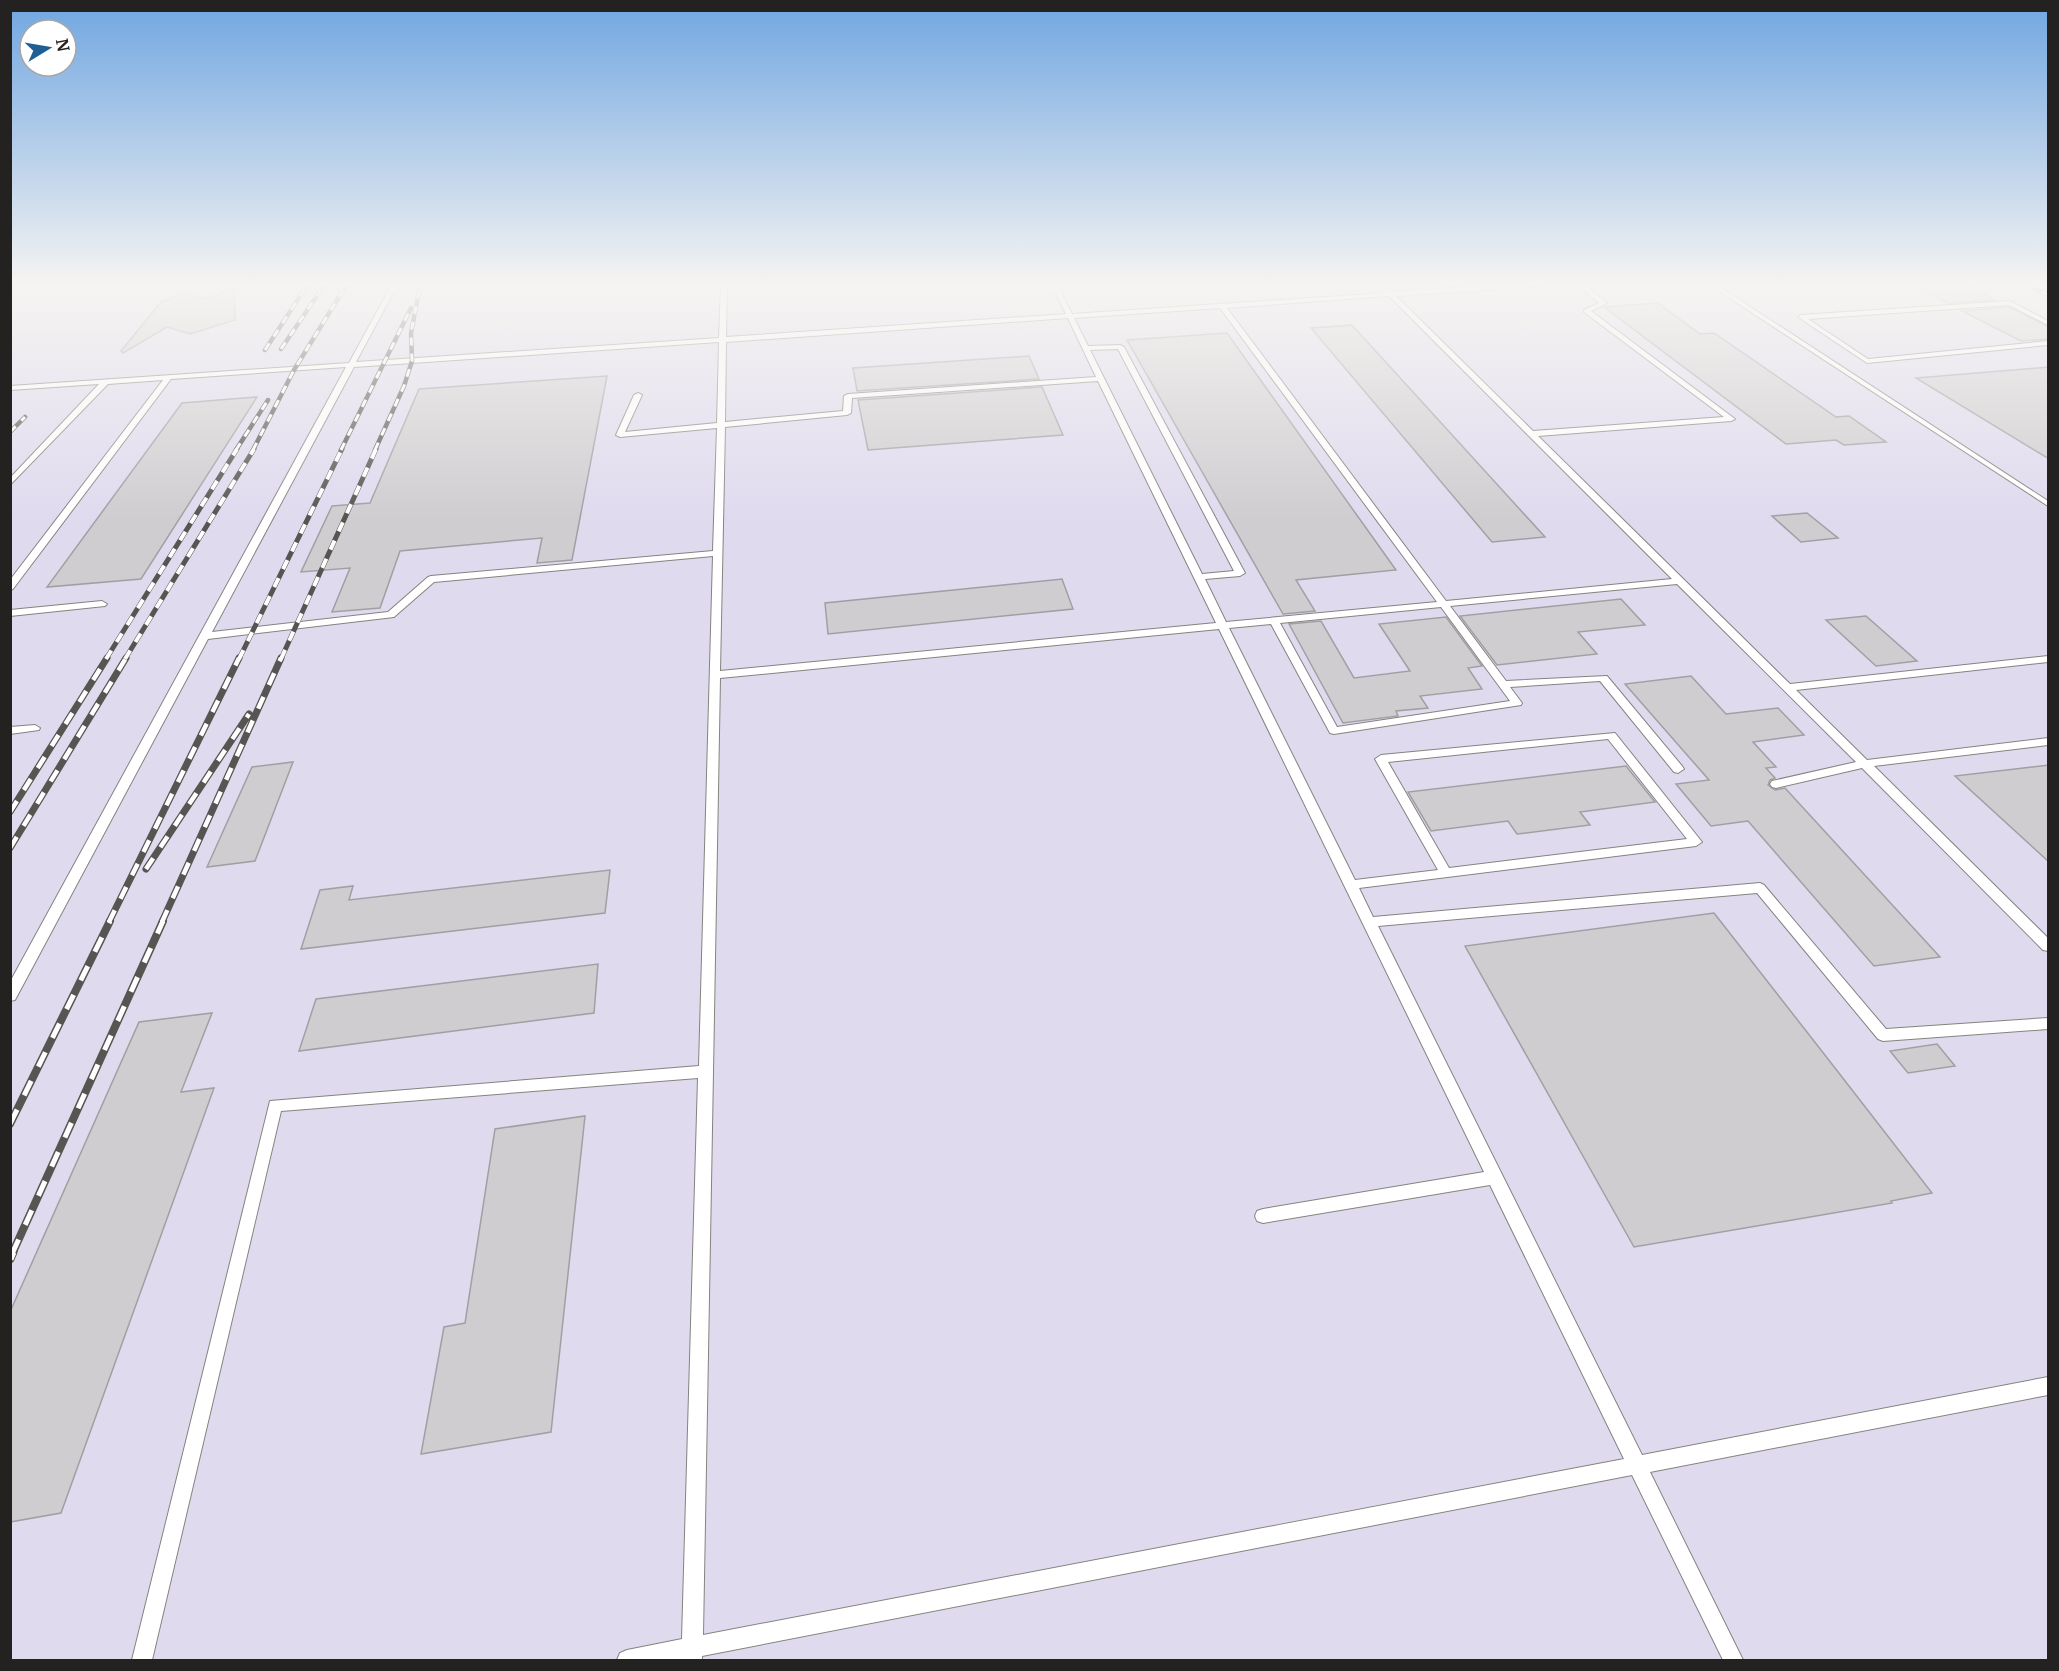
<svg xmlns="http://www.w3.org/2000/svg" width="2059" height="1671" viewBox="0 0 2059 1671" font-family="Merriweather,serif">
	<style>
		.industrial { fill: #e0daef }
		.building { fill: #d0cdd1; stroke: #a29fa3; stroke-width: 1.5 }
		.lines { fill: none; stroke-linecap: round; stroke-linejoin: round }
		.service-casing { stroke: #85837f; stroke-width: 2 }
		.service { fill: #fff; fill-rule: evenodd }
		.rail-far4-casing { stroke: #565552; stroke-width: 4.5 }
		.rail-far3-casing { stroke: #565552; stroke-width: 5 }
		.rail-far2-casing { stroke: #565552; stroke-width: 7 }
		.rail-far1-casing { stroke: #565552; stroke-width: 8 }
		.rail-casing { stroke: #565552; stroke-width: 9 }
		.rail-far4 { stroke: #fff; stroke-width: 3; stroke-dasharray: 8; stroke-linecap: butt }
		.rail-far3 { stroke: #fff; stroke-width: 4; stroke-dasharray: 10; stroke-linecap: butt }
		.rail-far2 { stroke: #fff; stroke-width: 4.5; stroke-dasharray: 13; stroke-linecap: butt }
		.rail-far1 { stroke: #fff; stroke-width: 5; stroke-dasharray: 16; stroke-linecap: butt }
		.rail { stroke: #fff; stroke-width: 7; stroke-dasharray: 20; stroke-linecap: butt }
	</style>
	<rect width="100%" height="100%" fill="#eae7e3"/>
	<path class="industrial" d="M11 284H2048V1660H11Z"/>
	<path class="building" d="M1912 284H1965L1995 300 1948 303Z
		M234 288 235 320 190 334 167 327 123 353 121 351 161 302 184 293 206 299Z
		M1658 303 1700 334 1714 333 1836 417 1849 416 1886 442 1844 445 1836 440 1786 444 1604 307Z
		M2009 307 2049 327V339L2021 341 1962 311Z
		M1352 325 1545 537 1492 542 1311 328Z
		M1227 333 1396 570 1296 580 1315 611 1283 614 1127 340Z
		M1029 356 1039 379 857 391 853 368Z
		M2049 367V459L1916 378Z
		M607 376 572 560 537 563 542 538 400 551 380 608 332 612 350 568 301 572 332 506 370 503 419 389Z
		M1042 387 1063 435 868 450 858 400Z
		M257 397 141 579 47 587 182 403Z
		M1807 513 1838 538 1801 542 1772 516Z
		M1062 579 1073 609 828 634 825 603Z
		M1621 599 1645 625 1578 632 1597 654 1497 665 1460 616Z
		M1866 616 1917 661 1876 666 1826 620Z
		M1446 617 1482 666 1468 668 1482 689 1420 696 1428 708 1396 711 1398 716 1343 723 1289 624 1321 621 1354 678 1410 671 1379 624Z
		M1691 676 1726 714 1778 708 1804 735 1753 742 1776 767 1766 768 1775 778 1770 780 1768 785 1775 790 1785 788 1940 957 1874 966 1748 821 1711 826 1676 784 1709 780 1625 684Z
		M293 762 255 861 207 867 252 767Z
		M2049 765V862L1955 776Z
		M1626 766 1655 802 1580 812 1590 825 1517 834 1508 821 1431 831 1408 792Z
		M610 870 605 913 301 949 320 890 353 886 349 900Z
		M1714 913 1828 1059 1932 1193 1891 1201 1892 1203 1634 1247 1465 946Z
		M598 964 594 1013 299 1051 316 999Z
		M212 1013 181 1092 214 1088 61 1513 10 1522V1312L139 1022Z
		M1937 1044 1955 1066 1908 1073 1890 1051Z
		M585 1116 551 1432 421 1454 444 1327 465 1323 495 1129Z"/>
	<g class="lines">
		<g class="service-casing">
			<path id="service" d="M392 284H398L356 362 719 338 721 284H727L726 337 1066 314 1051 284H1057L1072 314 1385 293 1377 284H1384L1392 292 1514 284H1547L1544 286 1396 296 1533 431 1724 417 1584 312V310L1599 303 1576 284H1583L1607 303 1591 311 1735 419 1731 421 1538 436 1790 684 2048 656V662L1796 690 1867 760 2048 738V745L1874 766 2048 938V951L2043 950 1862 768 1776 788 1772 787 1770 784 1772 781 1856 762 1677 584 1450 606 1506 681 1607 676 1682 766 1684 769 1678 773 1674 772 1600 681 1510 687 1522 703 1521 705 1334 734 1330 733 1271 624 1229 628 1355 880 1438 870 1375 759 1381 755 1615 733 1702 842 1696 846 1359 888 1373 917 1760 883 1764 885 1886 1029 2048 1018V1029L1883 1041 1878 1039 1757 893 1378 926 1642 1455 2048 1377V1395L1650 1472 1743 1660H1723L1632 1475 702 1656V1660H617L620 1653 627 1650 682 1639 698 1078 281 1111 152 1660H132L270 1101 699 1066 713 556 434 582 394 617 208 639 15 1000 10 1001V982L346 367 171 379 13 589 10 590V580L163 380 108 384 10 485V478L99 384 10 390V386L349 363ZM1389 296 1672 579 1446 601 1227 308ZM1220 308 1437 602 1226 622 1205 579 1240 576 1245 573 1124 347 1120 345 1088 346 1074 318ZM1068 318 1096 377 848 394 844 396 843 411 725 422 726 342ZM719 342 717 423 625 432 642 395 638 393 634 395 616 435 620 437 717 428 713 551 431 576 428 577 388 612 212 632 354 367ZM1118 349 1234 571 1202 574 1090 350ZM1098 381 1216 623 720 671 725 427 847 415 851 413 852 398ZM1441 607 1510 701 1337 727 1280 623ZM1219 629 1484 1172 1263 1209 1257 1211 1255 1216 1257 1221 1263 1223 1490 1185 1624 1459 703 1635 720 678ZM1608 739 1687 839 1449 868 1388 762Z
				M1708 284H1715L2048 501V506Z
				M2010 301 2048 321V325L2009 305 1808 319 1868 359 2048 341V345L1867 363 1798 317 1801 315Z
				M102 601 107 604 105 606 10 616V610Z
				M35 725 40 728 39 730 10 734V727Z"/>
		</g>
		<use href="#service" class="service"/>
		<g class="rail-far4-casing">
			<path id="rail-far4" d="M2027 284 2048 295
				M281 349 325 284
				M265 350 308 284
				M10 432 25 417
				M236 450 268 400
				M253 450 294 370 347 284
				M341 450 411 308
				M375 450 404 386 412 361 411 333 419 291"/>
		</g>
		<g class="rail-far3-casing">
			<path id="rail-far3" d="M106 659 237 449
				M125 659 254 449
				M239 659 342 449
				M281 659 376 449"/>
		</g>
		<g class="rail-far2-casing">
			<path id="rail-far2" d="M10 812 107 658
				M10 848 126 658
				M146 869 249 714
				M109 922 239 658
				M162 922 281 658"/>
		</g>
		<g class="rail-far1-casing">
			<path id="rail-far1" d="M10 1124 110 921
				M12 1254 163 921"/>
		</g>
		<g class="rail-casing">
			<path id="rail" d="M10 1259 13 1252"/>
		</g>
		<use href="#rail-far4" class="rail-far4"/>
		<use href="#rail-far3" class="rail-far3"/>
		<use href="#rail-far2" class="rail-far2"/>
		<use href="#rail-far1" class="rail-far1"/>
		<use href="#rail" class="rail"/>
	</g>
	<linearGradient id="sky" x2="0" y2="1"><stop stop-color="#70a6e1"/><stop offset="0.55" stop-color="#f6f4f2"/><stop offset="1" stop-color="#f6f4f2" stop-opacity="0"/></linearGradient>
	<rect width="2059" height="518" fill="url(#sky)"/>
	<rect width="2059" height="1671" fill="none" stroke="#232220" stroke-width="24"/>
	<g transform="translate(48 48) rotate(79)"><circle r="28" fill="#ffffff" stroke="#a7a7a6" stroke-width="1.5"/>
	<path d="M0-4.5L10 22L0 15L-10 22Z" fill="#1e5f95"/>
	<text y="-9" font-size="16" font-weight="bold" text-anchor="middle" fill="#232220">N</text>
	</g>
</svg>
